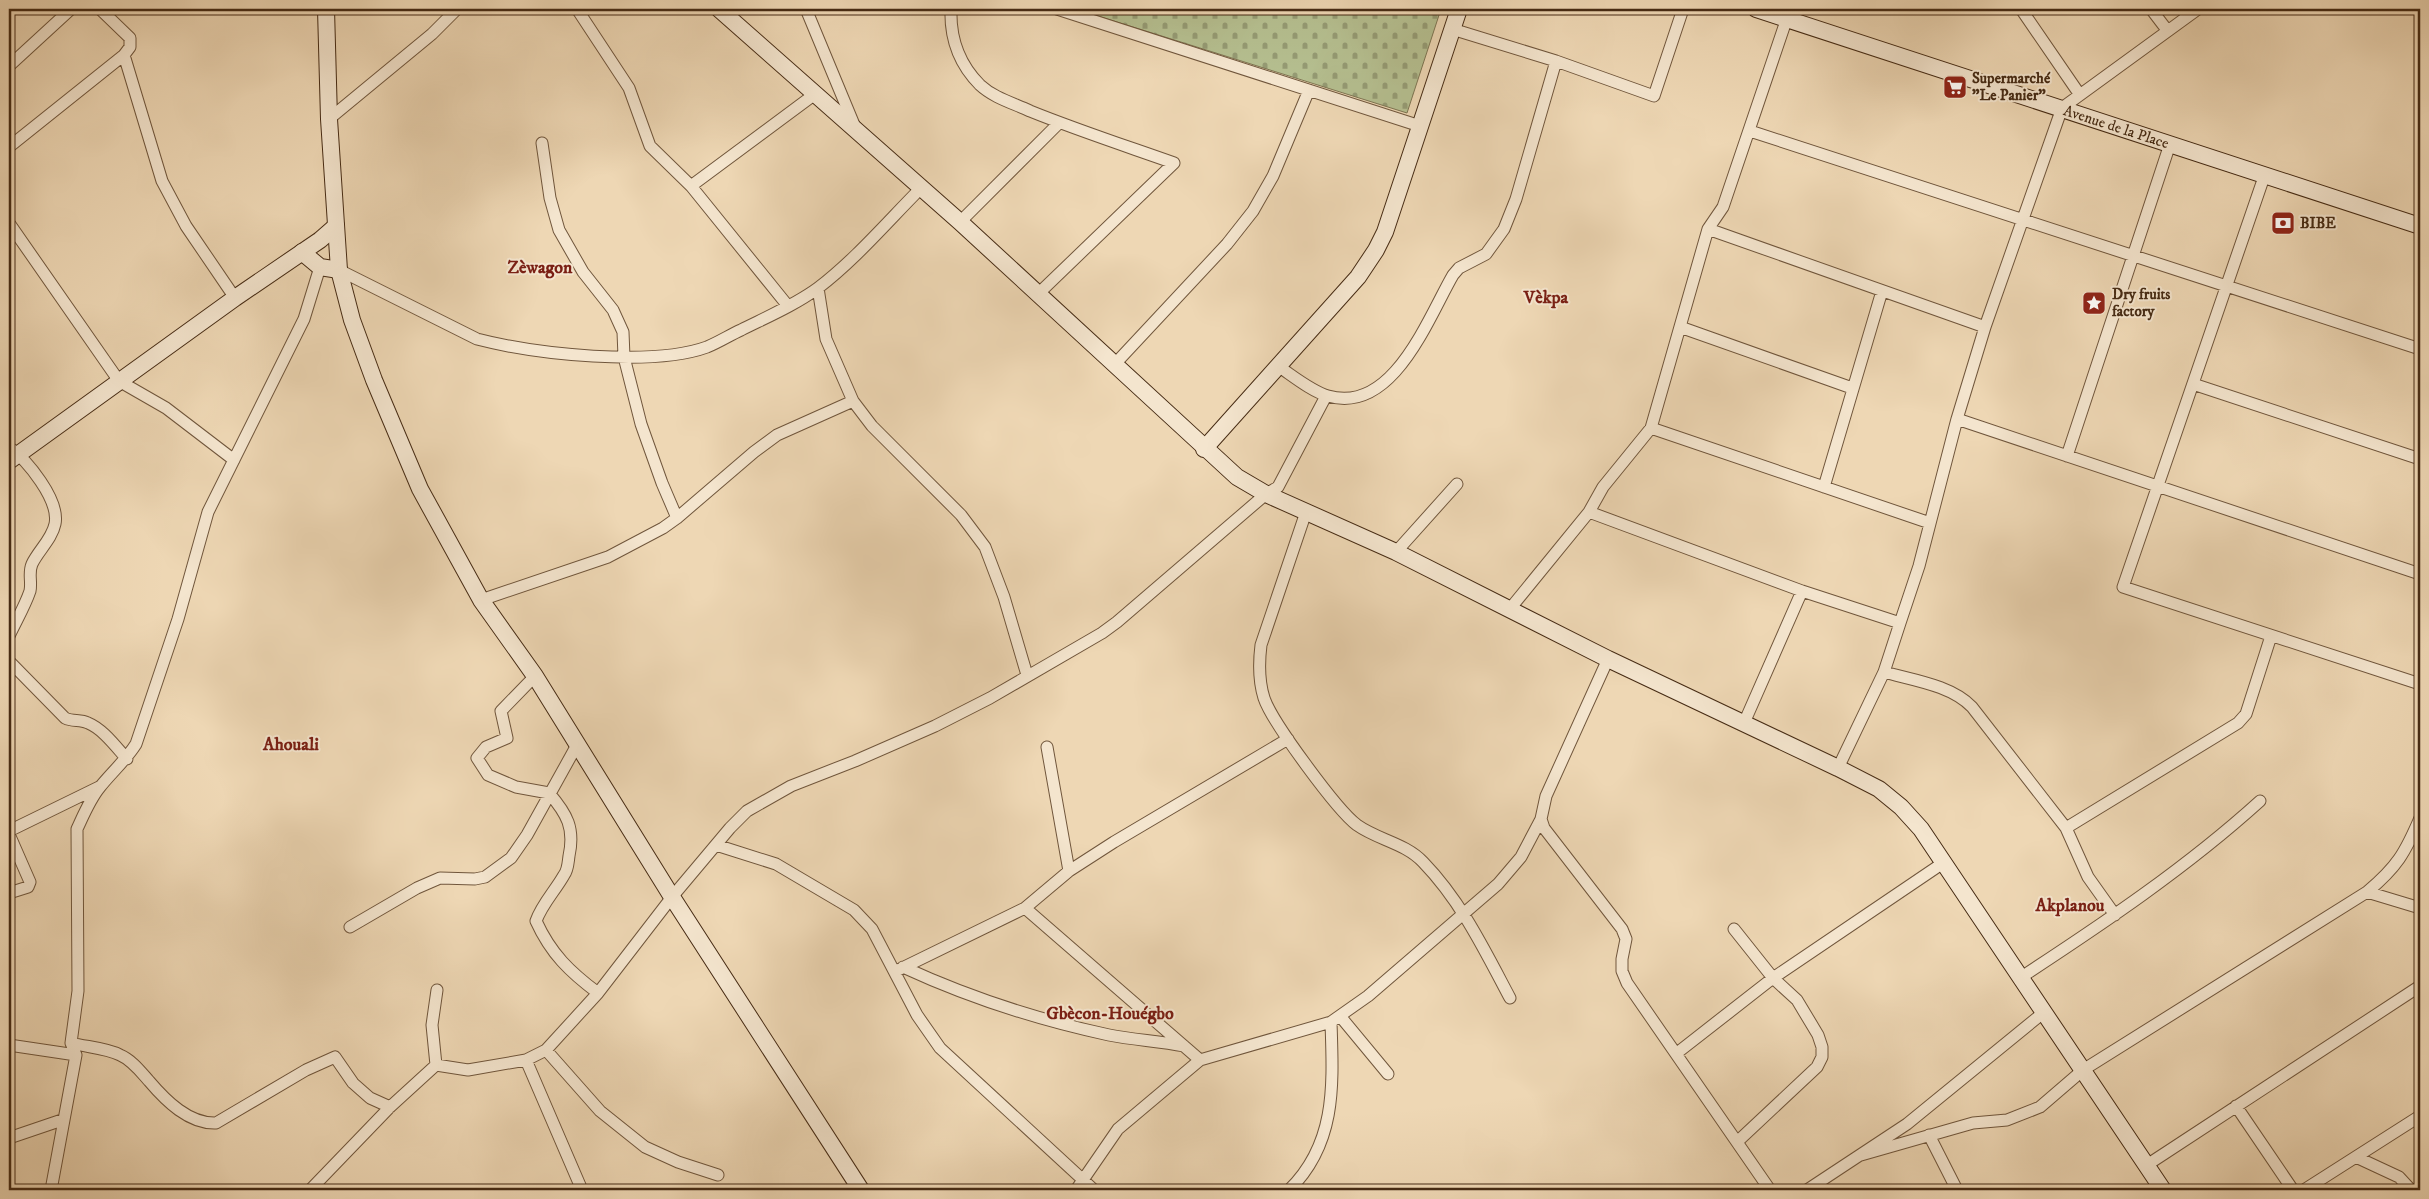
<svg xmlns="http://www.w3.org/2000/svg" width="2429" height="1199" viewBox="0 0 2429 1199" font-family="'IM FELL DW Pica',serif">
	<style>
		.cemetery { fill: url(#cemetery-stones); stroke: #7e7552 }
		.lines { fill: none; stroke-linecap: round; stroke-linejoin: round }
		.street-casing { stroke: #70563c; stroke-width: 13 }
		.secondary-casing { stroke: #462b14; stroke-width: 18 }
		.street { stroke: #f4e5ce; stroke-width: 11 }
		.secondary { stroke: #f4e5ce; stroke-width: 16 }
		.labels { text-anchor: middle; stroke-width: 4; stroke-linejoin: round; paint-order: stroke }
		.poi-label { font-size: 15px; font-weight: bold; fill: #462b14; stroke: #f4e5ce; text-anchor: start }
		.street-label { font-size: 15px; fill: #462b14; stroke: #f4e5ce }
		.quarter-label { font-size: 18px; font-weight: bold; fill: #7a1f14; stroke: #f4e5ce }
	</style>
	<defs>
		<pattern id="cemetery-stones" width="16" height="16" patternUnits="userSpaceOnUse" patternTransform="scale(1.25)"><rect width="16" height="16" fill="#b5bf90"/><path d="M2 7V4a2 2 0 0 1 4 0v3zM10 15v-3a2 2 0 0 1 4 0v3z" fill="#959b74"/></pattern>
	</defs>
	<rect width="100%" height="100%" fill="#eed7b4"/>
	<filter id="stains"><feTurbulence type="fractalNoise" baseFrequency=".004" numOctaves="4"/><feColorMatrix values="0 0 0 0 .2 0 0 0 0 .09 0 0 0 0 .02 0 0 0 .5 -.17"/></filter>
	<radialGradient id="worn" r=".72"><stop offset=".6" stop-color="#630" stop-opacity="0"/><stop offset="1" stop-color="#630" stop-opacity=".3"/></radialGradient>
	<path class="cemetery" d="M1083 9H1441L1407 113 1082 11Z"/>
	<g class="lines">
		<g class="street-casing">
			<path id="street" d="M100 9 130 38V47L124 55 162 181 186 226 235 298
				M577 9 629 88 650 146 691 186 788 306
				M806 9 855 127
				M951 9C950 37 959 64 980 85 994 98 1013 103 1030 111 1077 130 1126 146 1174 163L1037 295
				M1057 9 1420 126
				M2021 9 2080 95
				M2151 9 2167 30
				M1452 29 1556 61 1654 96 1683 9
				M9 66 71 9
				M329 119 432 34 457 9
				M1750 131 2420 349
				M542 143 550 198 559 230 583 272 613 310 623 332 624 357 641 424 662 483 677 518
				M9 147 124 55
				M2265 174 2123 587 2420 684
				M691 186 815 94
				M960 222 1059 123
				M9 223 119 381 166 408 234 460
				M1708 229 1985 327
				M339 270 477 339C535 354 652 367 707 347 719 342 730 335 741 330 767 317 795 305 818 288 856 259 888 221 922 187
				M818 288 826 339 853 401 872 426 961 515 985 547 1004 597 1027 675
				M1680 327 1852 388
				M1114 365 1227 244 1253 211 1273 176 1309 90
				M1278 366C1293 376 1311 391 1328 396 1393 415 1428 318 1453 275L1459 268 1486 254 1504 229 1516 199 1556 61
				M2193 384 2420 459
				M1957 419 2420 574
				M1651 428 1930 523
				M9 447C27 460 60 500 55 524 52 539 38 551 32 564 28 573 32 582 30 591 25 606 16 621 9 636
				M2067 456 2170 144
				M1824 487 1882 291
				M1306 512 1261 645C1259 661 1259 682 1264 698 1272 722 1337 810 1357 825 1378 840 1405 843 1423 862 1461 901 1485 951 1510 998
				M1589 512 1802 591 1900 623
				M1396 552 1457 484
				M481 600 608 557 663 528 677 518 754 452 777 435 853 401
				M1509 610 1589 512 1603 487 1651 428 1708 229 1723 207 1787 18
				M1608 659 1546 796 1541 819 1544 828 1622 929 1626 939 1622 959V971L1627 983 1770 1190
				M9 661 65 718C73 722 80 719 88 723 103 729 116 747 127 759
				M1884 672C1912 680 1951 685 1972 707L2066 828 2088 877 2115 915
				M535 676 501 711 507 738 486 747 477 758 488 775 516 787 549 793C567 814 575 828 569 856 568 863 568 870 564 875 555 891 542 904 536 921 551 954 570 972 598 993
				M1744 723 1802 591
				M1047 747 1069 871
				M1838 768 1884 672 1900 623 1919 566 1957 419 1985 327 2062 108 2198 9
				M2066 828 2238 723 2246 714 2271 636
				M9 831 99 787
				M9 834 30 882 28 887 9 893
				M716 845 776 864 854 910 872 929 917 1015 940 1048 1094 1190
				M2367 892 2420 908
				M1025 908 1200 1060
				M350 927 417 888 440 878 475 879 485 877 511 858 527 835 577 745
				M1734 929 1773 978 1797 1000 1818 1035 1822 1047V1057L1817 1067 1737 1142
				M903 967C968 997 1039 1020 1109 1035 1134 1040 1159 1041 1184 1046
				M896 971 1025 908 1069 871 1114 842 1288 739
				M2020 978C2104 923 2186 868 2260 801
				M437 990 432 1025 436 1065 468 1070 526 1060 546 1050 598 993 672 897 730 828 747 811 791 786 855 761 935 726 990 698 1102 633 1117 622 1266 494 1278 487 1326 396
				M1340 1016 1388 1074
				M71 1043C86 1047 107 1048 120 1055 132 1060 141 1072 149 1081 166 1101 189 1124 216 1123L306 1070 335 1057 353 1083 370 1098 390 1107
				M9 1045 76 1055
				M546 1050 600 1111 645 1147 678 1162 718 1175
				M1677 1053 1773 978 1943 863
				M526 1060 582 1190
				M2236 1106 2293 1190
				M1929 1135 1957 1190
				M9 1138 62 1120
				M1861 1155 1973 1123 2007 1120 2040 1107 2083 1070 2367 892C2397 867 2405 853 2420 818
				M2356 1157 2399 1177 2411 1190
				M2147 1165 2420 986
				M51 1190 76 1055 71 1043 78 991 77 829C84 814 90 799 100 787 112 772 126 760 136 744L178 619 208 512 304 319 320 267
				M310 1190 390 1107 436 1065
				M1076 1190 1118 1129 1200 1060 1331 1022 1368 996 1498 884 1521 857 1541 819
				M1289 1190C1337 1143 1333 1084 1331 1022
				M1807 1190 1907 1124 2043 1013
				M2304 1190 2420 1116"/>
		</g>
		<g class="secondary-casing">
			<g id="secondary">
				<path d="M326 9 329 119 339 270 352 320 374 380 420 489 481 600 535 676 672 897 861 1190"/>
				<path d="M719 9 960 222 1237 477 1266 494 1396 552 1608 659 1838 768 1879 789 1901 807 1921 829 2163 1190"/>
				<path id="s1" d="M1756 9 2420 226"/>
				<path d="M302 252 320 267 339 270"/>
				<path d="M1204 449 1358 277 1376 250 1385 232 1459 9"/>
				<path d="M9 461 235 298 320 240 336 226"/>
			</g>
		</g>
		<use href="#street" class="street"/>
		<use href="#secondary" class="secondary"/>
	</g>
	<defs>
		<g id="supermarket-square" transform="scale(1.25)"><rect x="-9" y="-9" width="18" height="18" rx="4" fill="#8f2418" stroke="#f4e5ce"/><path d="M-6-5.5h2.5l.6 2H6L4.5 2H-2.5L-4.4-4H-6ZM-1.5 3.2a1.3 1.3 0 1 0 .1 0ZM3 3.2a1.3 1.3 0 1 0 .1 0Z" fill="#fff"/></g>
		<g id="bank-square" transform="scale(1.25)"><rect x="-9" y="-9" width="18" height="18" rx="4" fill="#8f2418" stroke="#f4e5ce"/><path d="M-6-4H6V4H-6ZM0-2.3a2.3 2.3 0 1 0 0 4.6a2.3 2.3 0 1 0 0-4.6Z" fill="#fff"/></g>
		<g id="sight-square" transform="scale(1.25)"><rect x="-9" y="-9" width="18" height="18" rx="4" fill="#8f2418" stroke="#f4e5ce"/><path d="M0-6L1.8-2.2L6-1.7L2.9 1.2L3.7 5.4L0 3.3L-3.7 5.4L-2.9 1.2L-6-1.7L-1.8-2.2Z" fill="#fff"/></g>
	</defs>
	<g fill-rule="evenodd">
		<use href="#supermarket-square" x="1955" y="87"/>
		<use href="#bank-square" x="2283" y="223"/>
		<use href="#sight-square" x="2094" y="303"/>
	</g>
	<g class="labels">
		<g class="poi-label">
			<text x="1972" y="83">Supermarché<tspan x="1972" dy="17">"Le Panier"</tspan></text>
			<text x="2300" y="228">BIBE</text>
			<text x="2112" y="299">Dry fruits<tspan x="2112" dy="17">factory</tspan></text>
		</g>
		<g class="street-label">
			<text dy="5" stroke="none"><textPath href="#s1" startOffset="379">Avenue de la Place</textPath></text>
		</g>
		<g class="quarter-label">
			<text x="540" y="273">Zèwagon</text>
			<text x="1546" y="303">Vèkpa</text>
			<text x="291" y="750">Ahouali</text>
			<text x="2070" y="911">Akplanou</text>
			<text x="1110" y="1019">Gbècon-Houégbo</text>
		</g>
	</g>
	<rect width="2429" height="1199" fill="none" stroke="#eed7b4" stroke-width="30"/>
	<rect x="10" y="10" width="2409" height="1179" fill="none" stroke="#462b14" stroke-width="2.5"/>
	<rect x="15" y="15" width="2399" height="1169" fill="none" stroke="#462b14"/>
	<rect width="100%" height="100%" filter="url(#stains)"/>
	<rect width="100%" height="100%" fill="url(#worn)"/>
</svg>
